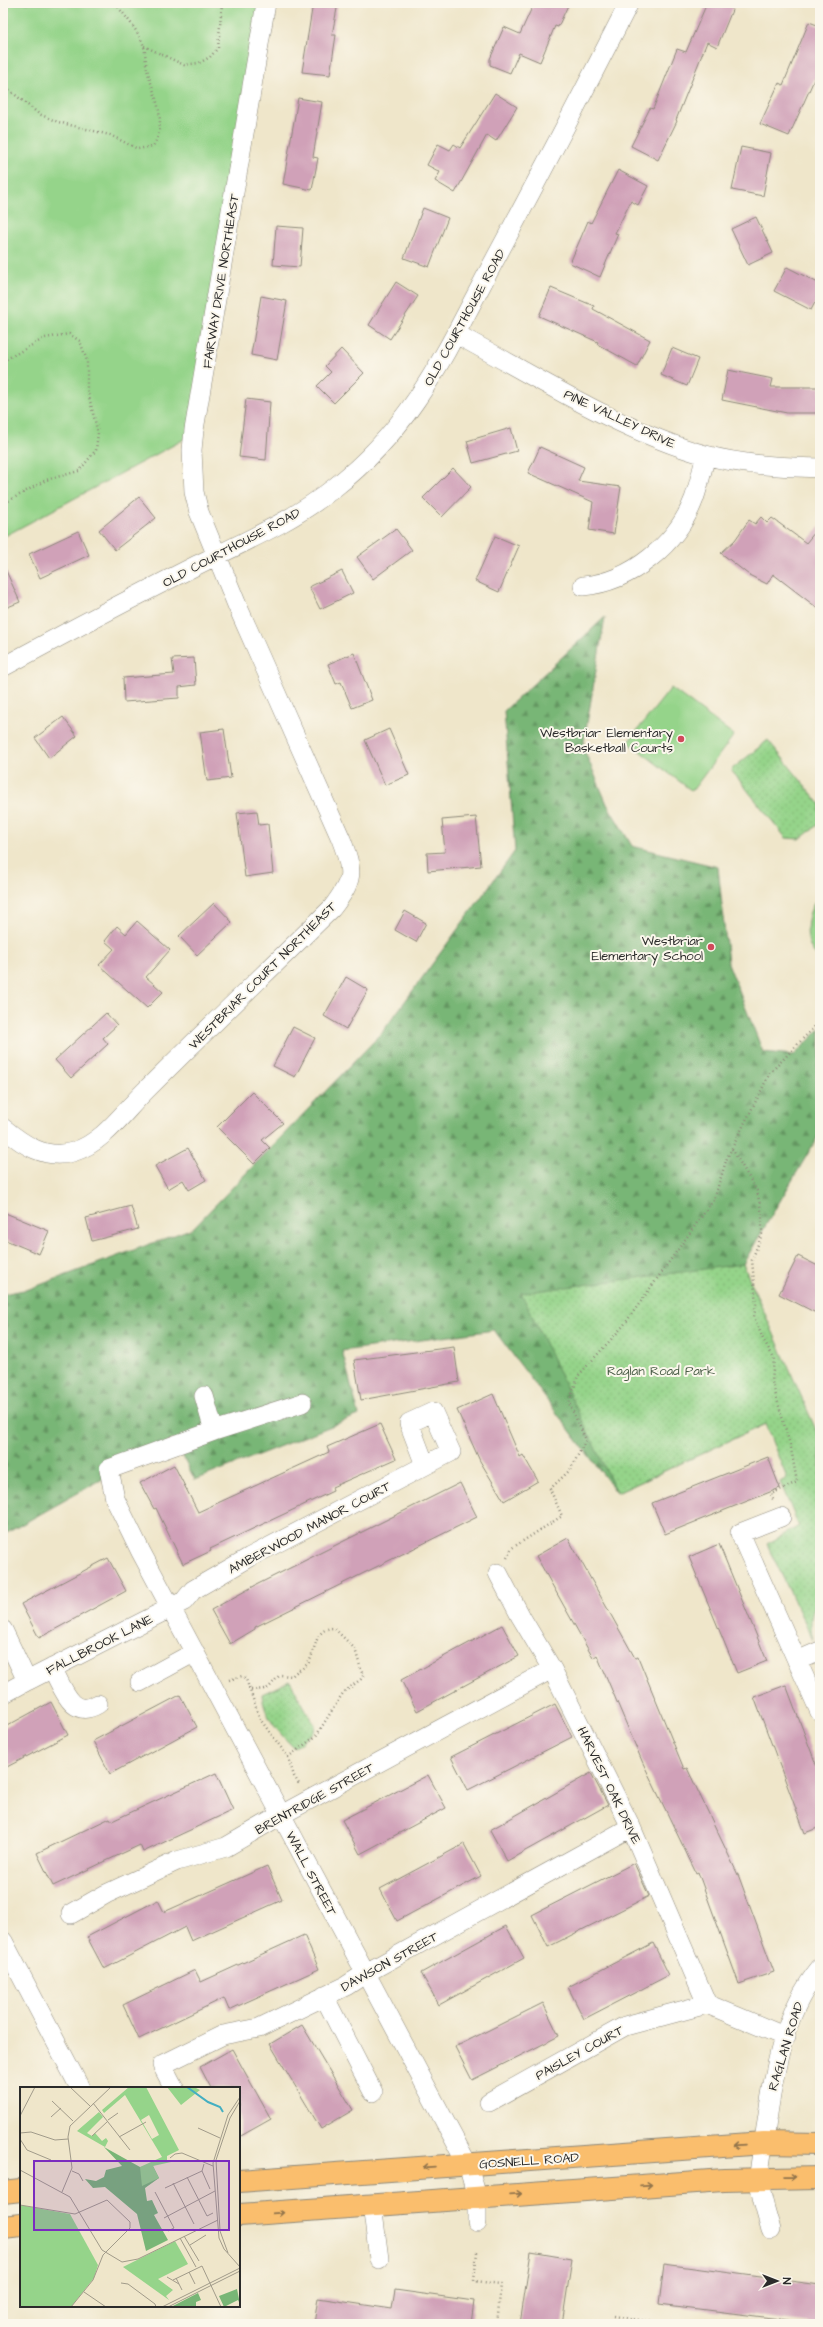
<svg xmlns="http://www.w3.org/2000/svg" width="823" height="2327" viewBox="0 0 823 2327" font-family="'Architects Daughter',sans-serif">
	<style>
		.green { fill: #95d48a; stroke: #60805a }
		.forest { fill: url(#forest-firs); stroke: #527050 }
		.park { fill: url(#park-dots); stroke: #60805a }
		.building { fill: #d0a1b8 }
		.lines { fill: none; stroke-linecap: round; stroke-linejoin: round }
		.minor-casing { stroke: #8d887a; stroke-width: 20 }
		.major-casing { stroke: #8d887a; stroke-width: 24 }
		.path { stroke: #8d887a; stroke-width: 2.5; stroke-dasharray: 1 3; stroke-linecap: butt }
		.minor { stroke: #fff; stroke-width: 19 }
		.major { stroke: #fabe6d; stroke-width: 22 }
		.oneway { stroke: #92744c }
		.poi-dot { fill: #d1495b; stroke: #fbf7ec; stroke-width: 1.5 }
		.labels { text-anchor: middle; stroke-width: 4; stroke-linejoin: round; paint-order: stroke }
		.street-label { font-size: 13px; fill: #2b2b2b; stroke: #fbf7ec }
		.poi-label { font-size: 13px; fill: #2b2b2b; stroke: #fbf7ec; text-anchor: end }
		.park-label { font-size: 13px; fill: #4b5e48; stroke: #fbf7ec }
		.inset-river { fill: none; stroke: #43afc2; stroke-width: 2 }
		.inset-road { fill: none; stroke: #a19b8a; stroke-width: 1 }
		.view { fill: #7b2cbf; fill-opacity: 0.15; stroke: #7b2cbf; stroke-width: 2 }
		.inset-edge { fill: none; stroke: #2b2b2b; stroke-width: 2 }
	</style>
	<defs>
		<pattern id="forest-firs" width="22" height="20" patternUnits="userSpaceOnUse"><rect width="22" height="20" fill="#78b676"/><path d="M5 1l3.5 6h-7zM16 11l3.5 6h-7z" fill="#639461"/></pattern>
		<pattern id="park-dots" width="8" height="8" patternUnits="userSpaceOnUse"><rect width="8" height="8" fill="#95d48a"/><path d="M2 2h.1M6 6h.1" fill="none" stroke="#81b677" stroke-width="1.8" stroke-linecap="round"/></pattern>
	</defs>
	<rect width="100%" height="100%" fill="#fbf7ec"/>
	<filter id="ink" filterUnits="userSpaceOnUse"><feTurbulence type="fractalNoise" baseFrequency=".025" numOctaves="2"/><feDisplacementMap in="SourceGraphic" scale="8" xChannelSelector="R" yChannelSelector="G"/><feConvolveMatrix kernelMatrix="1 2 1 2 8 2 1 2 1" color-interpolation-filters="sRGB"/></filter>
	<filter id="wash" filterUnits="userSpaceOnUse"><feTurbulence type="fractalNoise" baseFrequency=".012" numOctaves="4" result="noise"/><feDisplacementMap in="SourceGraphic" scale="16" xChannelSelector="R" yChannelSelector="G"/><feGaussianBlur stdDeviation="0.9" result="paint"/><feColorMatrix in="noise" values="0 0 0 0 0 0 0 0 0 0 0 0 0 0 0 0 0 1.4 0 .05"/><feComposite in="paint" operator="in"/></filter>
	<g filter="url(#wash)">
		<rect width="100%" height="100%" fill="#efe6ca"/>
		<path class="green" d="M3 3H266L194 434 3 537Z
			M671 688 734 735 692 791 628 742Z
			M820 896V958C801 947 805 909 820 896Z"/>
		<path class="forest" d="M605 617 583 747 607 804 632 846 718 867 728 963 763 1052 794 1055 820 1029V1133L743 1264 765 1424 617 1493 494 1330 342 1351 359 1415 195 1480 174 1439 3 1535V1294L29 1289 193 1228 381 1034 515 851 504 711Z"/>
		<path class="park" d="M768 740 820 804V823L800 839 786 838 731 770Z
			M743 1264 820 1439V1600C809 1611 810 1626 813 1640L767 1544 799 1526 780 1482 787 1478 765 1424 617 1493 521 1293Z
			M290 1681 315 1726 314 1732 294 1748C279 1732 264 1718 262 1694Z"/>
		<g id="blocks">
			<path class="building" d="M313 3H338L332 35H336L330 75 302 72Z
				M534 3H569L558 27 555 26 540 62 519 53 510 73 490 65V59L504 27 520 34Z
				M707 3H735L717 47 707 42 676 120 677 121 658 160 631 146 650 108 653 109 677 49 686 52Z
				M809 22 820 26V74L817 73 789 136 760 124 779 83 783 85Z
				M495 93 517 107 496 141 487 135 455 193 435 181 440 172 427 165 438 144 450 150 454 144 460 148Z
				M298 98 322 102 313 157 318 158 312 190 283 184Z
				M741 147 771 153 763 196 732 190Z
				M618 170 648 186 638 205 631 201 615 233 618 234 600 277 570 263 588 221 591 223Z
				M423 208 448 218 429 267 404 258Z
				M756 217 773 253 748 265 731 229Z
				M276 226 303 228 300 267 273 265Z
				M787 267 820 284V293L811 310 774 291Z
				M396 282 418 296 390 339 369 325Z
				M551 288 594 306 593 309 650 340 637 366 597 344 598 342 539 316Z
				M261 296 287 301 277 360 251 355Z
				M672 348 698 359 687 386 661 375Z
				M341 349 364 373 334 403 317 386 331 372 325 366Z
				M728 370 773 379 771 387H820V413H787L722 400Z
				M246 399 270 402 266 460 239 457Z
				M511 428 517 451 473 463 467 441Z
				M540 447 584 467 578 481 621 487 614 534 589 530 593 502 528 473Z
				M453 468 471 487 442 517 423 498Z
				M139 497 156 518 115 550 99 530Z
				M761 517 767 523 772 518 806 543 820 526V610L773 574 767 584 749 575 721 553 735 540 749 520 755 524Z
				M396 529 412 550 373 579 357 557Z
				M78 531 89 555 40 578 29 554Z
				M495 536 519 546 499 592 475 581Z
				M3 564 20 602 3 609Z
				M342 571 353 593 320 609 309 587Z
				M354 653 372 700 352 708 341 682 336 684 328 664Z
				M194 658 196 685 179 687V698L124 702 123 678 174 674 172 659Z
				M63 717 77 736 49 758 35 738Z
				M224 729 231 778 207 781 200 732Z
				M389 729 409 775 385 785 365 740Z
				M257 811 259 825 268 824 273 873 245 877 237 813Z
				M476 817 481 866 428 871 427 853 445 852 442 820Z
				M214 903 232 922 197 955 179 936Z
				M405 911 426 923 416 942 395 930Z
				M137 921 170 950 146 977 163 992 147 1008 99 965 114 949 105 941 117 926 126 934Z
				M346 977 368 990 346 1029 324 1016Z
				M106 1013 117 1025 103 1038 108 1044 71 1078 55 1060Z
				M293 1027 315 1038 295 1077 273 1066Z
				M252 1092 283 1123 262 1140 270 1148 254 1164 217 1127Z
				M188 1148 206 1180 189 1190 183 1180 168 1189 155 1166Z
				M131 1206 138 1229 92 1241 86 1218Z
				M3 1212 49 1231 39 1254 3 1239Z
				M798 1256 820 1267V1315L779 1294Z
				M454 1347 459 1382 361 1400 354 1360Z
				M493 1394 520 1457 523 1455 538 1481 504 1501 480 1461 457 1410Z
				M380 1424 396 1459 332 1487 333 1491 210 1549 211 1551 183 1564 156 1508 154 1509 140 1483 174 1465 198 1512 329 1452 327 1447Z
				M768 1457 780 1488 665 1534 652 1503Z
				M460 1483 477 1517 255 1627V1629L230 1644 211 1610 256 1585Z
				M568 1538 635 1658 638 1657 684 1769 687 1768 739 1877 774 1972 739 1984 698 1872 696 1873 642 1761 597 1655 593 1658 536 1556Z
				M719 1544 767 1661 737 1673 689 1557Z
				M108 1558 126 1591 39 1638 21 1604Z
				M502 1625 519 1656 417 1711 401 1680Z
				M786 1685 820 1775V1827L805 1833 754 1697Z
				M180 1695 197 1727 110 1774 93 1741Z
				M51 1702 68 1735 3 1769V1728Z
				M555 1704 572 1737 468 1790 451 1757Z
				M216 1773 233 1810 143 1852 140 1845 53 1886 37 1853 110 1818 112 1821Z
				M591 1773 608 1805 507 1861 490 1830Z
				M428 1775 446 1808 360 1854 342 1820Z
				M464 1844 481 1876 397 1921 380 1889Z
				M634 1863 649 1896 548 1947 532 1915Z
				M267 1866 282 1900 191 1941 185 1927 104 1969 87 1937 158 1900 164 1912Z
				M506 1926 524 1958 439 2005 421 1973Z
				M304 1935 319 1969 229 2010 224 1998 139 2039 123 2005 195 1970 201 1982Z
				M653 1943 669 1975 584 2019 568 1987Z
				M543 2003 559 2036 472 2080 455 2047Z
				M302 2025 353 2110 321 2129 270 2044Z
				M232 2049 271 2119 239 2137V2088H211L200 2067Z
				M531 2252 572 2259 562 2324H520Z
				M664 2264 820 2285V2324L659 2304Z
				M395 2290 474 2301 471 2324H314L318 2298 392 2309Z"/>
		</g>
	</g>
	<g filter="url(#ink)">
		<use href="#blocks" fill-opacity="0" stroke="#8d887a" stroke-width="1"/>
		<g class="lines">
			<g class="minor-casing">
				<path id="minor" d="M456 334C533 375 622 432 705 455 742 465 782 467 820 468
					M583 586C631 582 677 544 694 499 699 485 702 470 706 455
					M3 667C67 632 132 598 197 565 244 542 293 521 334 488 414 426 446 351 492 265 539 178 584 91 629 3
					M3 1128C24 1145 45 1160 73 1152 103 1143 123 1113 144 1092 206 1030 269 970 332 908 354 879 354 873 341 839L237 605 199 512 194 492 192 450 194 430 266 3
					M204 1396 214 1431 109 1469 115 1499 141 1552 468 2165 477 2197V2222
					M214 1431 302 1403
					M781 1517 740 1533 820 1712
					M498 1573 521 1617 552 1669 631 1827 707 2004
					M3 1630 27 1681 184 1601 193 1590 250 1557 451 1452 433 1412 409 1423 425 1465
					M797 1661 820 1651
					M52 1668C63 1687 71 1720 98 1704
					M140 1682 195 1652
					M3 1694 27 1681
					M71 1914 106 1894 177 1861 226 1847 281 1815 552 1669
					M3 1941 80 2088
					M324 1996 373 2092
					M174 2088 162 2065 223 2035 259 2028 346 1986 366 1973 631 1827
					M489 2102 625 2026 707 2004 786 2037
					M372 2205 379 2259
					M771 2230C767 2214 759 2193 759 2176 760 2162 763 2148 765 2134 773 2077 782 2014 820 1968"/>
			</g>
			<g class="major-casing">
				<path id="major" d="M239 2181 764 2143 820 2144
					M3 2192 21 2190
					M239 2215 724 2180 820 2178
					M3 2227 21 2225"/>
			</g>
			<path class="path" d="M144 46 184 65 199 63 210 57 218 48 222 3
				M3 85 39 114 58 122 110 135 138 149 153 146C169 121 153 94 147 69 145 61 146 51 143 44 137 29 125 16 115 3
				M3 361 45 338 69 334 80 341 87 361V389L98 433 96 450 79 471 46 480 3 504
				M732 1149 757 1191 762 1214V1234L752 1260 756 1304 754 1317 763 1339 774 1358 772 1382 791 1448 797 1482 771 1494 774 1502
				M507 1558 512 1548 562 1516 550 1489 570 1470 586 1440 569 1403 578 1376 624 1325 714 1199 727 1158 770 1073 820 1021
				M229 1680 242 1676 246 1679 260 1719 288 1757 294 1776 299 1784
				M251 1690C273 1689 266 1689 280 1675L292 1676C297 1670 305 1668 309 1662 316 1650 314 1628 334 1628L355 1649 363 1676 361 1679 343 1693 316 1736 288 1757
				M477 2252 474 2281 501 2284 497 2324
				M614 2316 664 2324"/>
			<use href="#minor" class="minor"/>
			<use href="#major" class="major"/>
		</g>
		<defs><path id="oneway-shaft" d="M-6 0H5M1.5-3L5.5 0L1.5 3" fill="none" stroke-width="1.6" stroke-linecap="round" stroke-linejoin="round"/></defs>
		<g class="oneway">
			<use href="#oneway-shaft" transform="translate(739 2145) rotate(176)"/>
			<use href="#oneway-shaft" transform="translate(429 2167) rotate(176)"/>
			<use href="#oneway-shaft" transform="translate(790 2177) rotate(-1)"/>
			<use href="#oneway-shaft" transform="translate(646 2185) rotate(-4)"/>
			<use href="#oneway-shaft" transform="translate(516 2194) rotate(-4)"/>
			<use href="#oneway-shaft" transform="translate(278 2213) rotate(-4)"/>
		</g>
	</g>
	<g class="poi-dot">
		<circle cx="681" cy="739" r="4"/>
		<circle cx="711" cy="947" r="4"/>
	</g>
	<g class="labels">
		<g class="street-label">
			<text transform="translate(220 281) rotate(-81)" y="5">FAIRWAY DRIVE NORTHEAST</text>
			<text transform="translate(464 317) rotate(-61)" y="5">OLD COURTHOUSE ROAD</text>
			<text transform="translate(620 418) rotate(25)" y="5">PINE VALLEY DRIVE</text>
			<text transform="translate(231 547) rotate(-28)" y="5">OLD COURTHOUSE ROAD</text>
			<text transform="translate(262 975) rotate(-45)" y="5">WESTBRIAR COURT NORTHEAST</text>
			<text transform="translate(309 1527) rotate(-28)" y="5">AMBERWOOD MANOR COURT</text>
			<text transform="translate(99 1644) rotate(-27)" y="5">FALLBROOK LANE</text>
			<text transform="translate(610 1785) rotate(64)" y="5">HARVEST OAK DRIVE</text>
			<text transform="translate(314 1798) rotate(-29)" y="5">BRENTRIDGE STREET</text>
			<text transform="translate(312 1873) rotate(62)" y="5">WALL STREET</text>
			<text transform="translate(389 1961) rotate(-29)" y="5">DAWSON STREET</text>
			<text transform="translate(785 2046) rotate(-73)" y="5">RAGLAN ROAD</text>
			<text transform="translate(579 2052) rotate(-29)" y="5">PAISLEY COURT</text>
			<text transform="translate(529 2160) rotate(-4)" y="5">GOSNELL ROAD</text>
		</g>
		<g class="poi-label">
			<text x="673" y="737">Westbriar Elementary<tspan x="673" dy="15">Basketball Courts</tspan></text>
			<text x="703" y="945">Westbriar<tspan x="703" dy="15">Elementary School</tspan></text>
		</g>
		<g class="park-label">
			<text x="661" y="1375">Raglan Road Park</text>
		</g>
	</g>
	<g transform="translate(20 2087)">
		<rect width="220" height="220" fill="#efe6ca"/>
		<path d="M0 118 50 127 78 178 74 191 51 220H0Z" fill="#95d48a"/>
		<path d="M84 60 120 80 133 79 139 91 125 101 127 114 132 113 138 126 134 128 148 153 126 164 117 127 85 100 73 101 65 92 76 94 84 90 86 83 102 79ZM217 202 220 217 218 213 204 220 199 209ZM178 206 181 213 176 215V219L151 220Z" fill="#78b676"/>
		<path d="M109 0H126L159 63 147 69V73L151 75 133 79 139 91 122 99 120 80 142 70 105 8 84 26 82 23ZM129 28 139 48 132 52 121 33ZM147 0H174L180 3 161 18ZM79 25 83 30 67 46 72 49 75 46 82 54 86 51 88 54 85 60 57 44ZM155 154 168 177 138 192 153 203 146 209 149 213 103 180Z" fill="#95d48a" fill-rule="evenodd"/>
		<path class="inset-river" d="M167 0 188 15 200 20 203 25"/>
		<path class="inset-road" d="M50 0 70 19M220 10 208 28 193 76 199 151 204 162 220 180M32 14 53 34M73 16 110 63M0 29 15 0M31 30 41 21M88 33 98 26M178 41 200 51M0 46 11 45 35 53 48 52M72 49 88 34M99 50 126 35M0 52 7 63 31 73M150 71 155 67 162 66 193 79M184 77 182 84 190 102M0 83 50 110 82 163 102 175 118 172 198 133M52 84 59 87 63 94M167 90 187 129 193 126M153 96 174 137M145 101 182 84M42 105 52 81 48 50 50 39 91 0M135 105 154 141 148 144M0 118 55 127 87 113 110 135V141L83 168 73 193 51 220M144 131 195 104M164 149 179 174M160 151 176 180M170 158 186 148M208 166 200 144 196 73 210 31 220 14M169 185 175 197M147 190 159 197M156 191 162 203M153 193 182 179 201 220M101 196 108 197 135 217 136 220M64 205 86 220M142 220 220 181M148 220 220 184"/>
		<path class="view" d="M14 74H209V143H14Z"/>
		<rect width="220" height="220" class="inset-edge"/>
	</g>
	<rect width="823" height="2327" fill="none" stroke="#fbf7ec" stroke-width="16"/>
	<g transform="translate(777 2281) rotate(90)" stroke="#fbf7ec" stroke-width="3" paint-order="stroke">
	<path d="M0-3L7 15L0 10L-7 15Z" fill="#2b2b2b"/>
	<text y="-6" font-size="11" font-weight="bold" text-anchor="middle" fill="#2b2b2b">N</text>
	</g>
</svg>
